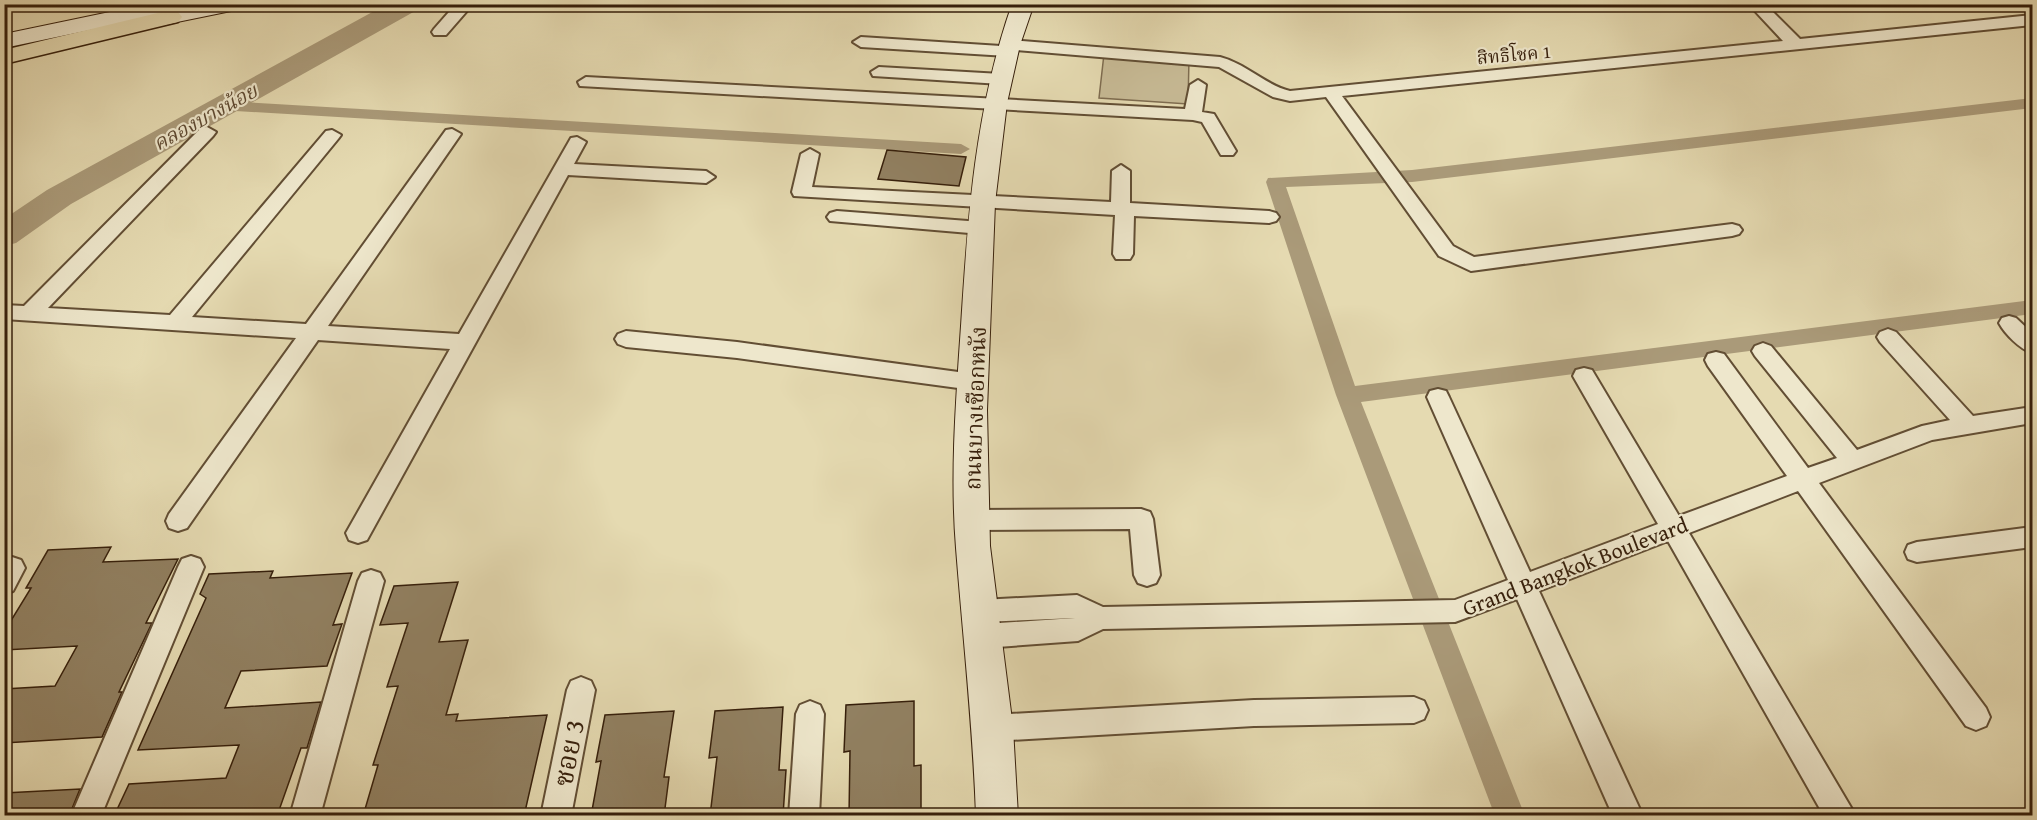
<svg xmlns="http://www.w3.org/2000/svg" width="2037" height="820" viewBox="0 0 2037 820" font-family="'Gentium Book Plus','Noto Serif Thai',serif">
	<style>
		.green { fill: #c7ba95; stroke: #7e6c50; stroke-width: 1.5 }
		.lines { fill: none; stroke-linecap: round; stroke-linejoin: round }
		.canal { fill: #aa9a79; fill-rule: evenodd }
		.river { fill: #aa9a79; fill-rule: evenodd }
		.building { fill: #918061; stroke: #361f0b; stroke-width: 1.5 }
		.street-casing { stroke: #624e34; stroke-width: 4 }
		.secondary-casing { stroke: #361f0b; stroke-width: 2 }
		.primary-casing { stroke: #361f0b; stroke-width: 3 }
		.street { fill: #eee7cc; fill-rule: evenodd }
		.secondary { fill: #eee7cc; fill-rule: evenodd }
		.primary { fill: #e5dab1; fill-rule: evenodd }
		.labels { text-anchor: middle; stroke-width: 4.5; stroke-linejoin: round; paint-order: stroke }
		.far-street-label { font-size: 18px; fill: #361f0b; stroke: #eee7cc }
		.far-water-label { font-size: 20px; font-style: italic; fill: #5f4a32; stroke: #eee7cc }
		.street-label { font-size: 22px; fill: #361f0b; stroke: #eee7cc }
		.near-street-label { font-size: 27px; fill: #361f0b; stroke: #eee7cc }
	</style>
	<rect width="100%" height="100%" fill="#e5dab1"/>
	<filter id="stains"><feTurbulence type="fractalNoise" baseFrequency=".00333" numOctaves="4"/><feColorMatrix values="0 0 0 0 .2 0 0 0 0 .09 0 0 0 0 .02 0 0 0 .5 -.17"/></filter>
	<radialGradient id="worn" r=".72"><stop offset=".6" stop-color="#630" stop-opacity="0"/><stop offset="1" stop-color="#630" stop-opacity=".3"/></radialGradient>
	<path class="green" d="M1104 54 1189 59 1188 104 1099 98Z"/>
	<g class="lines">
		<path class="canal" d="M2032 98V108L1412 182 1286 187 1355 386 2032 300V314L1361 402 1525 816H1495L1336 395 1266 182 1268 178 1412 170Z
			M225 101 961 144 970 149 961 154 219 110 216 106Z"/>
		<path class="river" d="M387 4H421L417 10 71 204 16 243 4 246V219L47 190Z"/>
	</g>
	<path class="building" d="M887 150 966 157 959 186 878 179Z
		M111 547 103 562 178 559 146 623H152L119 692H122L102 737 4 743V689L55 686 77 646 4 650V632L31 588H26L48 550Z
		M273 571 270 578 352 573 333 625 342 624 327 666 241 671 225 708 321 702 307 748H301L277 816H114L129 784 226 778 239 745 138 750 206 598 200 594 209 574Z
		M458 582 439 642 468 640 446 715 458 714 456 721 547 715 524 816H363L378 765H373L398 686 387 687 408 623 380 625 394 586Z
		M914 701V766L921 765V815L849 816 850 751 844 752 846 705Z
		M783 707 779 770H786L783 816H710L717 757 709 758 715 711Z
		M674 711 664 777H669L664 816H591L601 761 596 762 605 715Z
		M80 789 69 816H4V793Z"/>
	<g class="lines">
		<g class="street-casing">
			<path id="street" d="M456 4H473L446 35H434L432 32 434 29Z
				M1762 5 1768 7 1800 39 2032 15V25L1342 96 1453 246 1474 257 1732 224 1739 226 1742 230 1739 234 1732 236 1471 271 1439 256 1326 97 1290 101 1273 97 1219 67 1015 50 1013 54 1007 56 861 47 853 42 861 37 1001 46 1003 42 1009 40 1220 57C1247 64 1265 85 1290 91L1783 41 1754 10Z
				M879 67 1001 74 1009 79 1001 84 873 76 871 72Z
				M586 77 1185 109 1190 85 1198 80 1206 85 1202 112 1214 114 1236 151 1233 155H1221L1202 122 1193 120 580 86 578 82Z
				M207 127 216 132 213 136 48 308 170 315 326 131 332 130 341 135 338 139 192 317 306 324 446 130 452 129 461 134 328 326 459 334 571 138 577 137 586 142 574 164 706 171 715 177 706 183 568 175 367 540 358 543 349 540 346 533 450 349 318 340 187 528 178 531 169 528 166 521 169 514 296 338 4 319V305L24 306 201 128Z
				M810 149 819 154 812 187 1111 202 1112 171 1121 165 1130 171V203L1269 211 1276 213 1279 217 1276 221 1269 223 1134 216 1133 254 1130 259H1116L1113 254 1115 215 794 196 792 192 801 154Z
				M837 211 981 222 988 224 991 228 988 232 981 234 830 221 827 217 830 213Z
				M2009 316 2016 318 2032 333V353C2020 349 2005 334 1999 323L2002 318Z
				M1888 329 1896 332 1973 416 2032 407V423L1932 440 1819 483 1986 708 1990 717 1986 726 1976 730 1966 726 1798 491 1689 533 1856 816H1824L1668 541 1539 591 1643 816H1613L1517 599 1455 622 1103 629 1078 641 984 648 975 644 971 636 975 628 984 624 1075 618 981 622 972 619 968 611 972 603 981 600 1077 595 1103 607 1455 600 1508 580 1427 397 1430 391 1438 389 1446 391 1449 397 1530 572 1658 524 1573 376 1576 370 1584 368 1592 370 1679 516 1787 476 1708 366 1705 360 1708 354 1716 352 1724 354 1808 468 1837 458 1755 356 1752 351 1755 346 1763 343 1771 346 1857 450 1922 426 1950 420 1880 342 1877 337 1880 332Z
				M626 331 737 342 973 374 981 376 984 382 981 388 973 390 737 358 626 347 618 344 615 339 618 334Z
				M1141 509 1150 512 1153 519 1160 575 1156 583 1147 586 1138 583 1134 575 1130 529 972 530 963 527 960 520 963 513 972 510Z
				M2032 527V547L1917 562 1908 559 1905 552 1908 545 1917 542Z
				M191 556 200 559 204 567 101 816H71L178 567 182 559Z
				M12 557 21 560 25 568 13 591 4 594V560Z
				M371 570 380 573 384 581 320 816H290L358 581 362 573Z
				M581 677 591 681 595 690 571 816H541L567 690 571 681Z
				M1414 697 1424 701 1428 710 1424 719 1414 723 1254 726 993 741 983 737 979 728 983 719 993 715 1254 700Z
				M810 701 820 705 824 714 819 816H789L796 714 800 705Z"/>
		</g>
		<g class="secondary-casing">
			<path id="secondary" d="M148 4H166L168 10 196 4H242L239 9 231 11 138 30 130 28 128 22 4 48V34Z
				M1012 4H1034L1020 45 1007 103 995 203 987 410 990 546 1013 728 1018 816H976C973 726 963 638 956 548 950 475 956 399 961 326 968 215 975 110 1012 4Z"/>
		</g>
		<g class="primary-casing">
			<path id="primary" d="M170 10 178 12 182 17 178 22 4 64V50Z"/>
		</g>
		<use href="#street" class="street"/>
		<use href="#secondary" class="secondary"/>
		<use href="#primary" class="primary"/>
	</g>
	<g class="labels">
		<g class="far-street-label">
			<text transform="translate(1514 55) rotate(-5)" y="6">สิทธิโชค 1</text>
		</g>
		<g class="far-water-label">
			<text transform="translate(205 117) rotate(-29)" y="7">คลองบางน้อย</text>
		</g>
		<g class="street-label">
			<text transform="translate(975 408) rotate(-88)" y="8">ถนนบางเชือกหนัง</text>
			<text transform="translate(1575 566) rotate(-21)" y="8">Grand Bangkok Boulevard</text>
		</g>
		<g class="near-street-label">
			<text transform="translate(569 753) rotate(-79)" y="9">ซอย 3</text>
		</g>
	</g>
	<rect width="2037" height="820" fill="none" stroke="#e5dab1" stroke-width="24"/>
	<rect x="6" y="6" width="2025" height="808" fill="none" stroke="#361f0b" stroke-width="3"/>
	<rect x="12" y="12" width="2013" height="796" fill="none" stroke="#361f0b" stroke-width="1.5"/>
	<rect width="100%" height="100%" filter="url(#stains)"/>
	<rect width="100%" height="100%" fill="url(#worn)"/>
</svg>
